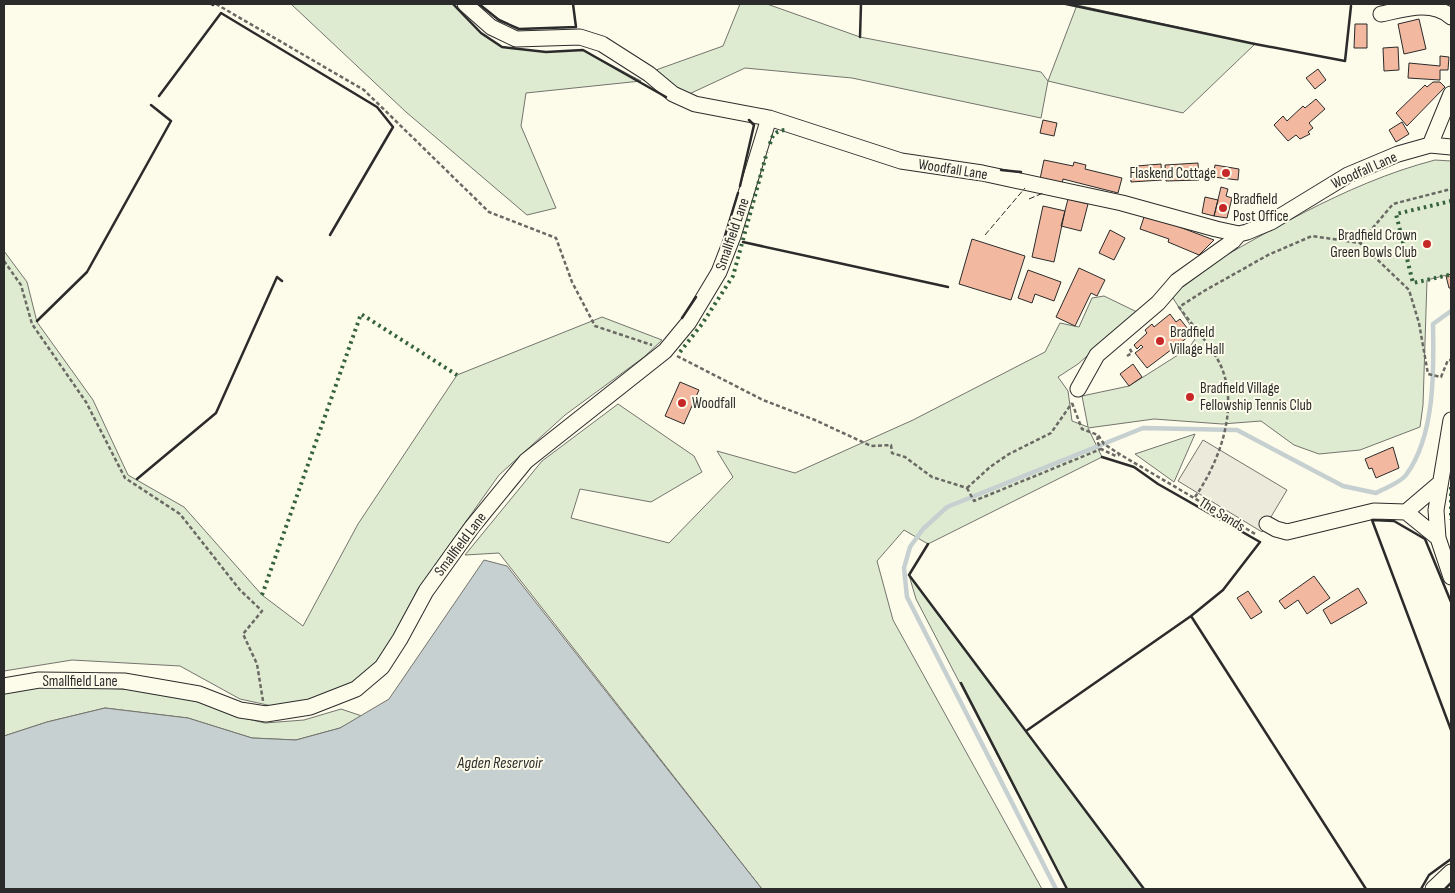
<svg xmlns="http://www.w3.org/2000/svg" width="1455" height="893" viewBox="0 0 1455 893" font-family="'Sofia Sans Condensed',sans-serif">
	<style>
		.green { fill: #deebd1; stroke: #74746e }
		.parking { fill: #eceadb; stroke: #74746e }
		.water { fill: #c7d0d0; stroke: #74746e }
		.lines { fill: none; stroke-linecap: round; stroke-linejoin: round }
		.stream { stroke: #c7d0d0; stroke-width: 4.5 }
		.building { fill: #f2b8a0; stroke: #2b2b2b }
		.minor-casing { stroke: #2b2b2b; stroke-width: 17 }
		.path { stroke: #6a6964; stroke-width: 2.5; stroke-dasharray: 4 2.5; stroke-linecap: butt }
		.minor { stroke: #fdfbea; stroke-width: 15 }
		.hedge { stroke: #34623c; stroke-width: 4; stroke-dasharray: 2.5 4; stroke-linecap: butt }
		.fence { stroke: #2b2b2b; stroke-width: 1; stroke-dasharray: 6 2.5; stroke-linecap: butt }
		.wall { stroke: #2b2b2b; stroke-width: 2.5 }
		.poi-dot { fill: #c62828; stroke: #fdfbea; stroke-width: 2 }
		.labels { text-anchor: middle; stroke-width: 4; stroke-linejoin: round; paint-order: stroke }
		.street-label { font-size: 15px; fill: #2b2b2b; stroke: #fdfbea }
		.poi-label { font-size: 15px; fill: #2b2b2b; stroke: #fdfbea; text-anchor: start }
		.water-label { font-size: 16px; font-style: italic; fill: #2b2b2b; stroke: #fdfbea }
	</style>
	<rect width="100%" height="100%" fill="#fdfbea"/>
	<path class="green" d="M291 4H453L481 33 502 47 546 52 583 50 641 81 526 93 521 126 556 208 527 215 406 112Z
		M740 4H767L860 37 1041 72 1048 81 1077 5 1255 44 1183 113 1048 81 1041 118 852 78 745 68 687 95 673 87 656 70 723 46Z
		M1435 160 1451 161V274L1427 280 1423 405 1420 427 1360 450 1319 454 1294 445 1261 421 1222 424 1154 419 1088 428 1102 457 928 544 904 530 877 561 893 620 1042 889H762L499 553 465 555 542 461 618 404 694 456 702 472 651 502 580 489 571 518 669 543 733 477 717 451 795 473 913 420 1045 352 1060 323 1079 327 1092 298 1104 296 1137 312 1078 364 1058 377 1068 391 1072 421 1088 427 1082 396 1129 386 1189 348 1197 336 1171 295 1180 281C1262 236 1343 184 1435 160Z
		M4 251 27 282 37 322 93 400 128 475 184 507 262 595 303 626 358 524 457 375 602 317 662 340 644 357 565 415 499 475 418 589 393 636 368 674 353 684 302 703 272 706 240 699 180 666 72 660 4 671Z
		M1195 434 1174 482 1135 454Z
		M909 575 1144 889H1067L916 599Z
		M49 685 157 691 202 703 235 716 265 723 304 720 341 709 362 716 340 728 296 740 252 738 188 718 105 708 47 722 4 736V693Z"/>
	<path class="parking" d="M1203 440 1287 490 1262 532 1178 481Z"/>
	<path class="water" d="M484 560 507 566 762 889H4V736L47 722 105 708 188 718 252 738 296 740 340 728 389 699Z"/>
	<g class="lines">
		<path class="stream" d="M1056 889 907 597 904 568 910 547 923 529 947 507 1143 428 1237 430 1343 486 1376 493C1385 488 1400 483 1406 475 1435 436 1434 371 1433 324L1451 311"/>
	</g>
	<path class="building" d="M1419 19 1426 49 1404 54 1398 24Z
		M1355 24H1367V48H1354Z
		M1398 47 1399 70 1384 71 1383 48Z
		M1440 56 1449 57 1448 70H1440V80L1408 78 1409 63 1440 66Z
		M1318 69 1326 80 1315 89 1306 78Z
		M1433 82H1440L1445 87 1407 126 1396 113 1425 85 1427 87Z
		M1316 99 1325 109 1309 123 1313 128 1308 132 1310 134 1300 139 1296 135 1288 141 1274 125 1283 116 1287 121 1303 106 1305 108Z
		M1043 120 1057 123 1054 136 1040 133Z
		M1402 122 1409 134 1396 142 1389 130Z
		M1044 160 1073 166 1074 162 1086 165 1085 169 1122 178 1118 193 1063 179 1062 184 1040 179Z
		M1198 163 1199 180 1166 181 1165 165Z
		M1161 164 1162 180 1131 182 1130 172 1137 171V166Z
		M1215 165 1239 169 1238 180 1213 177Z
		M1221 187 1228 189 1226 196 1232 198 1227 218 1214 216Z
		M1205 197 1218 200 1214 216 1202 213Z
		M1068 199 1088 204 1081 231 1061 226Z
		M1043 206 1065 211 1054 262 1032 257Z
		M1145 214 1214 240 1199 255 1168 242 1169 239 1140 229Z
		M1110 230 1125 238 1114 260 1099 253Z
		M972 239 1025 256 1011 300 959 284Z
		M1079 268 1105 280 1097 296 1091 293 1075 326 1056 317Z
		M1028 270 1061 282 1054 301 1035 294 1032 303 1018 298Z
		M1451 274V288H1449L1446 276Z
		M1170 314 1176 322 1180 319 1192 334 1147 368 1135 353 1143 347 1141 345 1137 349 1134 345 1147 333 1145 330 1152 324 1154 327Z
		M1133 364 1142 377 1129 386 1120 374Z
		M680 382 699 390 684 424 665 416Z
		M1393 447 1399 468 1376 478 1372 468 1369 469 1365 459Z
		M1314 576 1330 598 1307 614 1298 600 1285 609 1279 601Z
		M1358 588 1367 603 1331 624 1323 610Z
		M1248 591 1262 612 1251 619 1237 598Z"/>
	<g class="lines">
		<g class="minor-casing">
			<path id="minor" d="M465 4 491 27 516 39 580 37 602 44 649 74 673 94 695 104 769 118 901 161 982 173 1122 203 1216 229 1239 234 1247 232 1271 222 1348 175 1398 154 1430 145 1451 147
				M1381 14C1405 9 1432 0 1451 17
				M1430 145 1451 94
				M1078 389 1097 355 1158 303 1177 281 1233 241 1239 234
				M1451 420 1436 510 1438 538 1451 577
				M1406 512 1438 538
				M1267 524 1276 529 1287 532 1374 511 1406 512 1440 483
				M4 686 39 680 124 681 199 694 240 710 266 714 310 707 356 689 382 667 400 639 426 591 472 527 526 461 665 351 689 322 719 272 733 236 769 118
				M1433 889 1451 872"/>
		</g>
		<path class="path" d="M216 4 364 90 489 212 556 238 572 282 595 326 652 345
			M1360 243 1393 204 1451 189
			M4 261 21 285 32 324 86 402 125 478 180 514 240 590 262 611 243 634 257 664 263 701
			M677 356 763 400 815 420 871 446 891 445 892 453 905 457 932 477 967 488
			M1127 356 1132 353 1129 347
			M1072 403 1082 429 1098 435 1104 444 1121 455 1257 535
			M1098 436 1097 441 1101 449 1116 456 1119 455
			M967 488 990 467 1009 454 1051 433 1072 403
			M967 488 974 501 1101 449
			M1195 497C1220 461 1240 406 1220 364 1210 344 1192 325 1179 307L1204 291 1268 255 1312 236 1360 243 1409 290 1419 323 1428 374 1441 377 1448 360H1451"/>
		<use href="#minor" class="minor"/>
		<path class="hedge" d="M770 144C772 135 775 131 785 130
			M1449 275 1413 283 1396 214 1451 201
			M680 352 702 324 733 276 767 152
			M1451 487V520
			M262 595 361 314 457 375"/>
		<path class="fence" d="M1029 199 1043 193
			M985 235 1025 188"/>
		<path class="wall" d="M211 4 213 5
			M453 4 481 33 502 47 546 52 583 50 666 97
			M479 4 499 20 519 29 576 27 573 4
			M1066 4 1255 44 1345 61 1351 6
			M860 37 861 4
			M159 96 221 13 377 107 393 127 330 235
			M1001 170 1021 172
			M740 186 754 125 749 120
			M724 239 738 193
			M743 242 948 287
			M682 318 696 297
			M37 321 87 272 171 121 151 105
			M137 479 216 413 277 277 282 281
			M928 544 909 575 1144 889
			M1451 602 1425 539 1394 521 1372 520 1451 730
			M1191 616 1366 889
			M961 683 1067 889
			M1026 731 1191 616 1223 590 1260 542 1158 484 1134 467 1102 457
			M1421 889 1429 875 1451 859
			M1445 889 1451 883"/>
	</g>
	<g class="poi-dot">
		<circle cx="1226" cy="173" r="5"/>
		<circle cx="1223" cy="208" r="5"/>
		<circle cx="1427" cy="244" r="5"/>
		<circle cx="1160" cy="341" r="5"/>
		<circle cx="1190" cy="397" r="5"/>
		<circle cx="682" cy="403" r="5"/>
	</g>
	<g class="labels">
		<g class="street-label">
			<text transform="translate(953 169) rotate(9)" y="5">Woodfall Lane</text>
			<text transform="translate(1364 170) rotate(-24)" y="5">Woodfall Lane</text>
			<text transform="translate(732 234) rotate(-71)" y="5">Smallfield Lane</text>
			<text transform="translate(1222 514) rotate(32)" y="5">The Sands</text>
			<text transform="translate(460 544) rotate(-53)" y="5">Smallfield Lane</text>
			<text x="80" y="686">Smallfield Lane</text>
		</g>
		<g class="poi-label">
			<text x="1216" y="178" text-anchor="end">Flaskend Cottage</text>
			<text x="1233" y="204">Bradfield<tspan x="1233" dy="17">Post Office</tspan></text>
			<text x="1417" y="240" text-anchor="end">Bradfield Crown<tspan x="1417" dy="17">Green Bowls Club</tspan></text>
			<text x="1170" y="337">Bradfield<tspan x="1170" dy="17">Village Hall</tspan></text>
			<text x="1200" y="393">Bradfield Village<tspan x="1200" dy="17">Fellowship Tennis Club</tspan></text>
			<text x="692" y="408">Woodfall</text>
		</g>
		<g class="water-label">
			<text x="500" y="768">Agden Reservoir</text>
		</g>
	</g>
	<rect width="1455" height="893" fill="none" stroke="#2b2b2b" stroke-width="10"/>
</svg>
